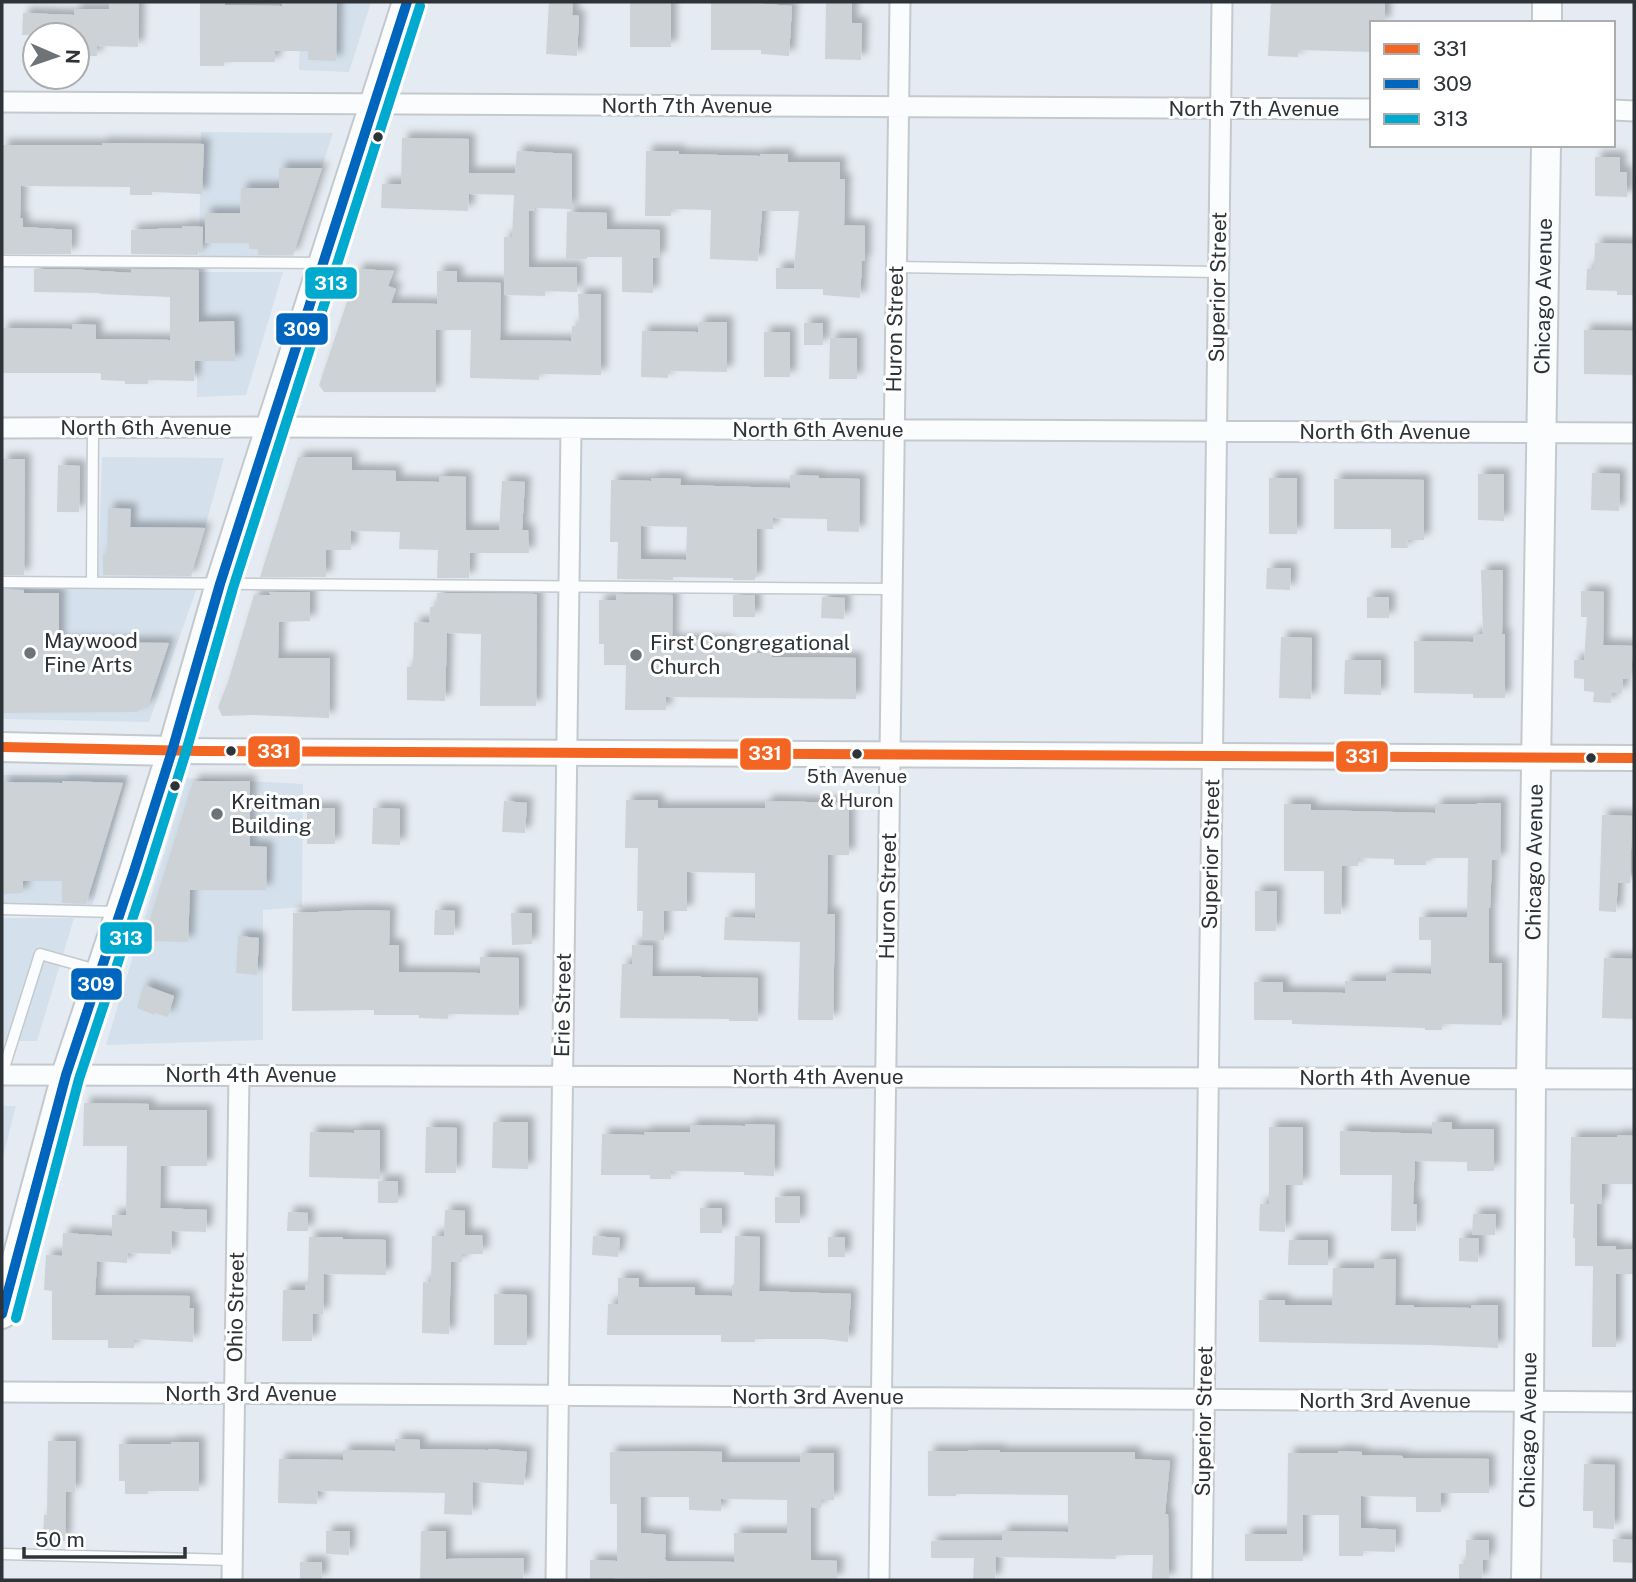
<svg xmlns="http://www.w3.org/2000/svg" width="1636" height="1582" viewBox="0 0 1636 1582" font-family="'Public Sans',sans-serif">
	<style>
		.built { fill: #d4e0eb }
		.building { fill: #cdd2d7; fill-rule: evenodd; filter: url(#shadow) }
		.lines { fill: none; stroke-linecap: round; stroke-linejoin: round }
		.service-casing { stroke: #c4c9ce; stroke-width: 13 }
		.minor-casing { stroke: #c4c9ce; stroke-width: 23 }
		.tertiary-casing { stroke: #c4c9ce; stroke-width: 28 }
		.secondary-casing { stroke: #c4c9ce; stroke-width: 32 }
		.service { stroke: #fbfcfd; stroke-width: 10 }
		.minor { stroke: #fbfcfd; stroke-width: 19 }
		.tertiary { stroke: #fbfcfd; stroke-width: 24 }
		.secondary { stroke: #fbfcfd; stroke-width: 28 }
		.bus-1-casing { stroke: #fff; stroke-width: 16 }
		.bus-2-casing { stroke: #fff; stroke-width: 16 }
		.bus-3-casing { stroke: #fff; stroke-width: 16 }
		.bus-1 { stroke: #f26522; stroke-width: 10 }
		.bus-2 { stroke: #0065bd; stroke-width: 10 }
		.bus-3 { stroke: #00a9ce; stroke-width: 10 }
		.bus-dot { fill: #2e3337; stroke: #fff; stroke-width: 2.5 }
		.poi-dot { fill: #6e7378; stroke: #fff; stroke-width: 2.5 }
		.labels { text-anchor: middle; stroke-width: 6; stroke-linejoin: round; paint-order: stroke }
		.bus-label { font-size: 19px; fill: #2e3337; stroke: #fff }
		.street-label { font-size: 21px; fill: #2e3337; stroke: #fff }
		.poi-label { font-size: 21px; fill: #2e3337; stroke: #fff; text-anchor: start }
		.line-badge { stroke: #fff; stroke-width: 2.5 }
		.badge-label { font-size: 19px; text-anchor: middle; font-weight: bold; fill: #fff }
	</style>
	<defs>
		<filter id="shadow"><feDropShadow dx="6" dy="-6" stdDeviation="3.5" flood-color="#0004"/></filter>
	</defs>
	<rect width="100%" height="100%" fill="#e5ebf2"/>
	<path class="built" d="M301 2H371L349 72 299 70Z
		M201 132 333 133 293 256H199Z
		M197 272H283L246 395 197 397Z
		M102 457 224 458 190 582 98 581Z
		M2 587 197 588 149 722 2 719Z
		M2 775H128L91 910 2 909Z
		M187 778 303 784 302 907 263 910V1040L106 1045Z
		M2 918H74L37 1041H2Z
		M2 1106H16L2 1161Z"/>
	<path class="building" d="M109 2H139L138 47 97 46V56H77V35H22L23 13 74 15V9H109Z
		M200 2H225V5L282 6V2H337L336 61 308 60V51H275V62H224V66H200Z
		M549 2H573L572 15 579 16 577 56 546 54Z
		M630 2H671V47H630Z
		M711 2H738L792 6 789 56 761 54V50H711Z
		M826 2H852V23H862L861 60 825 59Z
		M1271 2H1385V23H1372V52L1298 50V57L1268 56Z
		M402 138 469 139V173H515L517 151 572 154V209L535 208V211H529V267H577V292L545 291V296L504 295V237H512L514 195 469 194 468 211 381 208 382 184H401Z
		M102 143 204 144 202 194 152 192V195H130V187L21 186 20 218H23V227L72 230 71 254H2V145H102Z
		M646 151H679V154L760 156V154H788V162H840V179H845L844 225 865 226V261H862L860 298 823 295V289H776V268H794L799 211H762L758 261 710 259 711 210 671 209V216H645Z
		M1595 157H1620V172H1627V197L1595 196Z
		M279 168H322L293 255H258V249H249V243H205V213H240L241 188H279Z
		M567 212 607 213V229L660 230V258H653V293L622 292V257H587V259H566Z
		M182 226 203 227 202 251H198V255L131 254V230L182 228Z
		M1595 243 1634 244V295H1617V291L1586 290 1587 269H1594Z
		M34 269H70L131 273V269L199 270V322L234 321 235 361H195L194 381 148 380V384H125V381L101 380V374L99 373H2V328L72 329V324L96 325V339L170 340V297L100 294V293L34 292Z
		M358 269 394 271 388 286 396 289 391 303 437 304V271H457V282L501 283 500 340 571 341 572 326H579L578 294H601V375L539 374V380L470 378 471 330H436V392H324L319 385Z
		M699 322H727V372L668 371V378L641 377 642 331 698 332Z
		M804 323H823V345H804Z
		M1584 330 1634 331V375L1584 374Z
		M764 332H790V377H764Z
		M830 338H857V379H829Z
		M298 457H352V470L396 471V481L439 482V476L466 477V530H499L502 481 525 482 522 530H528L529 553H470L469 578H437L438 550 399 549 400 532 351 531V550H326V577H260Z
		M2 459H25L24 575H2Z
		M58 465 80 466 79 512H57Z
		M1592 473 1620 474 1619 511 1591 510Z
		M1478 474H1504V521L1478 520Z
		M790 475 819 476V478L860 479 859 532 827 531V519L773 518V529H757V577H755V580H733V578L673 577V580L617 579 618 542H610L611 480 651 481V478L681 479 680 485 790 488ZM641 526 687 527 686 560 641 559Z
		M1269 478H1297V534H1269Z
		M1334 479 1424 480V540H1407L1408 548H1391V529H1334Z
		M108 508 131 509 130 527 205 528 191 576 103 575V554H107Z
		M1267 568H1291L1290 590 1266 589Z
		M1481 570H1503L1502 634H1505V698H1473V694L1414 693V641L1473 642V634H1483Z
		M2 589 24 590V593H59V642L169 643 149 703 137 712 2 713Z
		M1581 591 1604 592 1603 645 1633 646 1631 679H1623L1622 693H1612L1611 703 1593 702 1594 692 1584 691V679L1574 678V660H1584L1587 617H1581Z
		M269 592H310V621L279 622 278 658H330L329 718 253 715 222 716 218 707 228 682 254 595H271Z
		M437 593 537 594 536 706H480L481 634 447 633 445 701 407 700V667H413L414 622 429 623 430 607H436Z
		M617 594 673 595 672 640 728 641V653H772V657L856 658V699L666 697V710H625L626 665H604V644H599V600H616Z
		M733 595H755V617H733Z
		M822 597 845 598 844 619 821 618Z
		M1367 597H1389V618H1367Z
		M1281 637 1312 638 1311 699 1279 698Z
		M1345 660H1381V695L1344 694Z
		M62 781 123 783 86 904 62 903V881H23V893L2 894V782L62 783Z
		M193 781H250V846L267 847 266 890H190L188 942 143 941Z
		M626 800H658V808H765L766 801 849 803V855H828L827 914H835L833 1020H798L800 942 724 940 725 917 755 918V873L687 872V911H664V940H642L643 911H637L638 848H625Z
		M504 801 527 803 525 833 502 832Z
		M1477 803H1501L1500 860H1492L1490 908H1489V963H1502V1025L1442 1024V1030H1425V1028L1292 1024V1020H1254V982H1283V992L1345 993V981H1386V973L1431 974V940H1419V917H1467L1468 858H1426V865H1394V859L1358 858V866H1342L1341 914H1324V871H1284V804H1311V810L1435 813V804H1477Z
		M307 808H335V844H307Z
		M373 808 400 809V845L372 844Z
		M1602 815 1632 816 1630 883H1618L1616 912 1599 911Z
		M1255 891H1277L1276 931H1255Z
		M366 910 390 911 389 945H399V972L480 973V957L519 958V1015L448 1014V1019L419 1018V1015H374V1010L292 1011 293 913Z
		M435 910 455 911 454 935H434Z
		M511 913H532V944L512 945Z
		M238 936 259 938 257 975 236 973Z
		M632 945 653 946 652 976H701V977L758 978V1021H729V1019L620 1018 622 964H632Z
		M1604 958 1634 959 1633 1019 1602 1018Z
		M144 985 174 996 168 1017 155 1013 154 1015 137 1008Z
		M84 1103 149 1104V1110H207V1166H161L160 1208 207 1210 206 1232 172 1231 171 1254 128 1253 127 1263 97 1261 95 1295 190 1296 189 1308H194L193 1342 134 1339V1348H108V1340H52V1291L44 1290 46 1255 62 1256 63 1233 112 1236V1215H126L127 1146H83Z
		M493 1122H528V1169L492 1168Z
		M1432 1122H1452V1129H1494V1171H1467V1162L1415 1161 1413 1204H1417L1416 1231H1391L1392 1175H1340V1131L1432 1134Z
		M745 1124 775 1125 774 1176 744 1175V1172L671 1171V1179H650V1175H601L602 1134 644 1135V1132H690V1125L745 1126Z
		M426 1127 457 1128 456 1173H425Z
		M1269 1127H1303V1185H1286L1285 1232 1259 1231 1260 1204H1269Z
		M354 1130H380V1179L309 1177 310 1132 354 1133Z
		M1617 1135 1634 1136V1184H1602V1204H1597V1246H1616V1250L1634 1249V1274H1616V1347H1592L1593 1266H1575V1238H1573L1574 1204H1570L1571 1137H1617Z
		M378 1181H398V1203H378Z
		M800 1196V1223H775V1197Z
		M700 1208H722V1233H700Z
		M445 1210 465 1211V1235H482L483 1254H462V1262H451L449 1334 422 1333 423 1282 431 1283 432 1236H444Z
		M288 1212 308 1213V1231H287Z
		M1473 1214H1496L1495 1235H1472Z
		M593 1236 620 1238 618 1257 592 1255Z
		M735 1236 760 1237 759 1291 851 1294 848 1342 824 1339H755V1342H721V1335H607L608 1304H618V1278H639V1287H695V1295L732 1296V1285H734Z
		M309 1237H343V1239L386 1240V1275L324 1274 323 1314H313L312 1341H282L283 1290H305V1284H308Z
		M828 1237H845V1257H828Z
		M1459 1238H1479L1478 1262 1459 1261Z
		M1289 1240H1328V1265H1288Z
		M1375 1259H1396L1395 1305H1414V1307L1471 1308V1305H1498V1348L1430 1345 1259 1342V1300H1285V1305H1332L1333 1268H1374Z
		M494 1294 527 1295V1345H494Z
		M395 1439 420 1440V1449L488 1450V1449L527 1452 524 1485 473 1482 472 1515 444 1514 445 1493 318 1491 317 1504 278 1503 279 1459 343 1460V1450L395 1451Z
		M48 1441H76L75 1492H66L65 1541 43 1540 44 1515H47Z
		M171 1442H199V1491H148V1494H125V1481H119V1444H171Z
		M968 1450H1000V1452H1135V1459L1170 1461 1165 1514H1168L1169 1580H1152L1153 1555H1116V1559L996 1557 995 1580H973L974 1558H931V1541L1002 1540V1531L1068 1532V1495L956 1494V1496H928V1451H968Z
		M690 1451 722 1452V1462H800L801 1453H834V1500H821V1508L811 1507V1560L837 1561V1580H681V1579L614 1578V1580H590V1560L617 1561V1504H610V1452ZM641 1497H689V1510L721 1511V1499L787 1500V1533H734V1562L667 1561 665 1559 666 1535 641 1533Z
		M1338 1451 1362 1452V1455L1403 1456V1458L1489 1459V1493H1441V1512H1416V1497L1361 1496V1528L1396 1530 1395 1552 1363 1551V1556H1339V1515H1303V1561H1245V1534H1287L1288 1453H1338Z
		M1584 1464 1615 1465 1614 1529 1593 1528V1511H1583Z
		M326 1531H350L349 1555 326 1554Z
		M421 1531H446V1559L524 1558 523 1580H420Z
		M1613 1539 1634 1540V1563L1613 1562Z
		M1466 1540H1489V1560H1483L1482 1580H1459V1564H1466Z
		M300 1562H322V1580H300Z"/>
	<g class="lines">
		<g class="service-casing">
			<path id="service" d="M2 261 320 263
				M896 267 1218 272
				M2 582 892 589
				M92 583 93 428
				M2 909 116 912
				M2 1074 40 954 100 971
				M2 1554 233 1560"/>
		</g>
		<g class="minor-casing">
			<path id="minor" d="M2 102 1372 109
				M1613 110 1634 111
				M2 428 272 427 1634 433
				M2 1075 1634 1079
				M2 1392 1634 1402
				M232 1580 239 1075
				M556 1580 571 429
				M879 1580 900 2
				M1202 1580 1222 2"/>
		</g>
		<g class="tertiary-casing">
			<path id="tertiary" d="M172 751 1634 758"/>
		</g>
		<g class="secondary-casing">
			<g id="secondary">
				<path d="M1547 23V2"/>
				<path d="M2 747 172 751"/>
				<path d="M2 1314 66 1075 134 871 172 751 220 584 407 2"/>
				<path id="s1" d="M1526 1580 1529 1402 1531 1078 1546 145"/>
			</g>
		</g>
		<use href="#service" class="service"/>
		<use href="#minor" class="minor"/>
		<use href="#tertiary" class="tertiary"/>
		<use href="#secondary" class="secondary"/>
		<g class="bus-1-casing">
			<path id="bus-1" d="M2 747 200 751 1634 758"/>
		</g>
		<g class="bus-2-casing">
			<path id="bus-2" d="M2 1314 66 1075 134 871 172 751 220 584 407 2"/>
		</g>
		<g class="bus-3-casing">
			<path id="bus-3" d="M16 1318 79 1079 147 875 185 755 233 588 420 6"/>
		</g>
		<use href="#bus-1" class="bus-1"/>
		<use href="#bus-2" class="bus-2"/>
		<use href="#bus-3" class="bus-3"/>
	</g>
	<g class="bus-dot">
		<circle cx="378" cy="137" r="6"/>
		<circle cx="231" cy="751" r="6"/>
		<circle cx="857" cy="754" r="6"/>
		<circle cx="1591" cy="758" r="6"/>
		<circle cx="175" cy="786" r="6"/>
	</g>
	<g class="poi-dot">
		<circle cx="30" cy="653" r="7"/>
		<circle cx="636" cy="655" r="7"/>
		<circle cx="217" cy="814" r="7"/>
	</g>
	<g class="labels">
		<g class="bus-label">
			<text x="857" y="783">5th Avenue<tspan x="857" dy="24">&amp; Huron</tspan></text>
		</g>
		<g class="street-label">
			<text x="687" y="113">North 7th Avenue</text>
			<text x="1254" y="116">North 7th Avenue</text>
			<text transform="translate(1218 287) rotate(-89)" y="7">Superior Street</text>
			<text dy="7" stroke="none"><textPath href="#s1" startOffset="1284">Chicago Avenue</textPath></text>
			<text transform="translate(895 329) rotate(-89)" y="7">Huron Street</text>
			<text x="146" y="435">North 6th Avenue</text>
			<text x="818" y="437">North 6th Avenue</text>
			<text x="1385" y="439">North 6th Avenue</text>
			<text transform="translate(1211 854) rotate(-89)" y="7">Superior Street</text>
			<text dy="7" stroke="none"><textPath href="#s1" startOffset="718">Chicago Avenue</textPath></text>
			<text transform="translate(888 896) rotate(-89)" y="7">Huron Street</text>
			<text transform="translate(563 1005) rotate(-89)" y="7">Erie Street</text>
			<text x="251" y="1082">North 4th Avenue</text>
			<text x="818" y="1084">North 4th Avenue</text>
			<text x="1385" y="1085">North 4th Avenue</text>
			<text transform="translate(236 1307) rotate(-89)" y="7">Ohio Street</text>
			<text x="251" y="1401">North 3rd Avenue</text>
			<text x="818" y="1404">North 3rd Avenue</text>
			<text x="1385" y="1408">North 3rd Avenue</text>
			<text transform="translate(1204 1421) rotate(-89)" y="7">Superior Street</text>
			<text dy="7" stroke="none"><textPath href="#s1" startOffset="150">Chicago Avenue</textPath></text>
		</g>
		<g class="poi-label">
			<text x="44" y="648">Maywood<tspan x="44" dy="24">Fine Arts</tspan></text>
			<text x="650" y="650">First Congregational<tspan x="650" dy="24">Church</tspan></text>
			<text x="231" y="809">Kreitman<tspan x="231" dy="24">Building</tspan></text>
		</g>
	</g>
	<g class="line-badge">
		<rect x="304" y="266" width="54" height="34" rx="7" fill="#00a9ce"/>
		<rect x="275" y="312" width="54" height="34" rx="7" fill="#0065bd"/>
		<rect x="247" y="735" width="54" height="33" rx="7" fill="#f26522"/>
		<rect x="739" y="737" width="53" height="34" rx="7" fill="#f26522"/>
		<rect x="1335" y="740" width="54" height="33" rx="7" fill="#f26522"/>
		<rect x="99" y="921" width="54" height="34" rx="7" fill="#00a9ce"/>
		<rect x="70" y="967" width="53" height="34" rx="7" fill="#0065bd"/>
	</g>
	<g class="badge-label">
		<text x="331" y="290">313</text>
		<text x="302" y="336">309</text>
		<text x="274" y="758">331</text>
		<text x="765" y="760">331</text>
		<text x="1362" y="763">331</text>
		<text x="126" y="945">313</text>
		<text x="96" y="991">309</text>
	</g>
	<rect width="1636" height="1582" fill="none" stroke="#2e3337" stroke-width="7"/>
	<rect x="1370" y="21" width="245" height="126" fill="#ffffff" stroke="#abadaf" stroke-width="2"/>
	<rect x="1384" y="44" width="35" height="10" fill="#f26522" stroke="#abadaf" stroke-width="2"/>
	<text x="1433" y="56" font-size="21" fill="#2e3337">331</text>
	<rect x="1384" y="79" width="35" height="10" fill="#0065bd" stroke="#abadaf" stroke-width="2"/>
	<text x="1433" y="91" font-size="21" fill="#2e3337">309</text>
	<rect x="1384" y="114" width="35" height="10" fill="#00a9ce" stroke="#abadaf" stroke-width="2"/>
	<text x="1433" y="126" font-size="21" fill="#2e3337">313</text>
	<g transform="translate(56 56) rotate(92)"><circle r="33" fill="#ffffff" stroke="#abadaf" stroke-width="2"/>
	<path d="M0-5L12 26L0 18L-12 26Z" fill="#6e7378"/>
	<text y="-10" font-size="19" font-weight="bold" text-anchor="middle" fill="#2e3337">N</text>
	</g>
	<path d="M24 1547v10h161v-10" fill="none" stroke="#2e3337" stroke-width="3.5"/>
	<text x="35" y="1547" font-size="21" fill="#2e3337" stroke="#ffffff" stroke-width="5" paint-order="stroke">50 m</text>
</svg>
